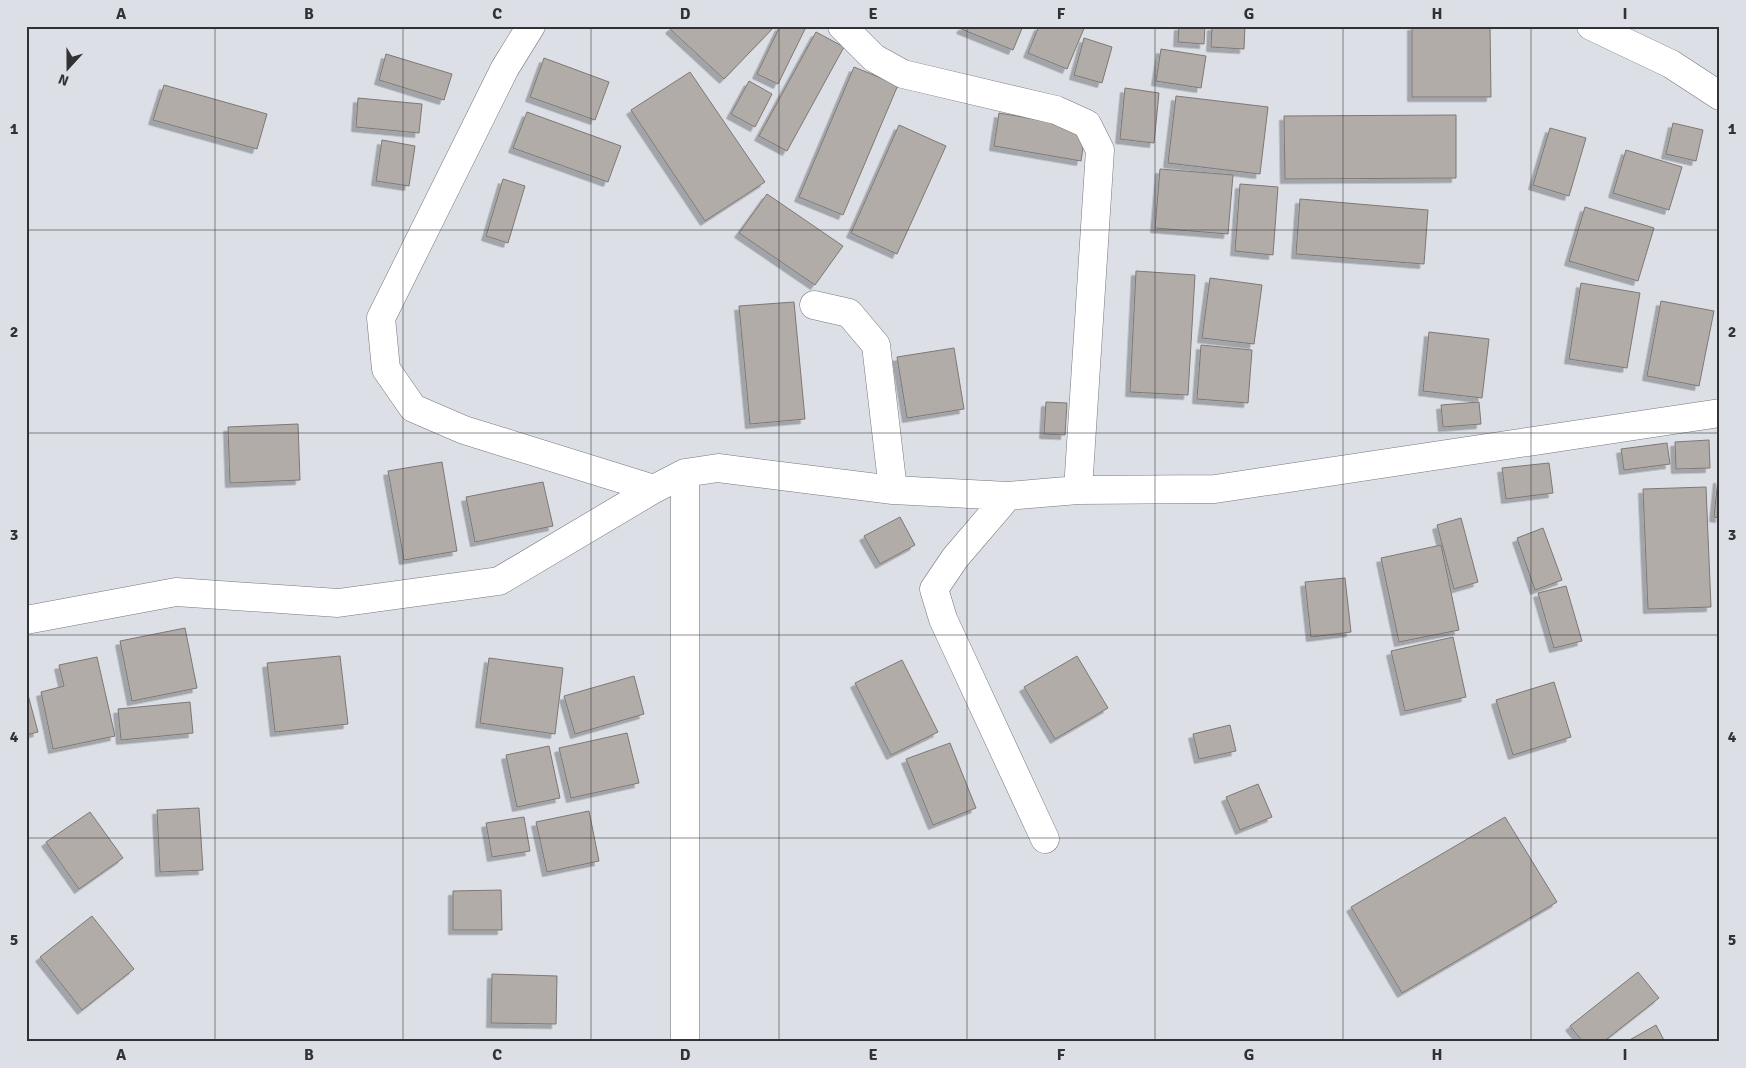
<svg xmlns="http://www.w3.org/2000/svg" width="1746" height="1068" viewBox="0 0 1746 1068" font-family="Signika,sans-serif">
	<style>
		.building { fill: #b2aca8; stroke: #7e7874; filter: url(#shadow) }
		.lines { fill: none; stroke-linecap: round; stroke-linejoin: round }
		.minor-casing { stroke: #75777d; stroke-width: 29 }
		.minor { stroke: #fff; stroke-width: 28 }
		.grid { fill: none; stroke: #313234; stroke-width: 1; stroke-opacity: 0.55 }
		.neatline { fill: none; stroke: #313234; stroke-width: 2 }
		.grid-label { font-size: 16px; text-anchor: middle; font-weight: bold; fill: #313234 }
	</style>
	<defs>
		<filter id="shadow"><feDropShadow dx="-4.5" dy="4.5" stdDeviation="0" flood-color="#0004"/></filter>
	</defs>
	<rect width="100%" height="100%" fill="#dcdfe5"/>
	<path class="building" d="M673 26H775L724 79 670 29Z
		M780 26 806 27 778 84 757 74Z
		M963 26H1023L1013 50 961 29Z
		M1039 26H1085L1067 69 1028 53Z
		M1179 26H1205L1204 44 1178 42Z
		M1212 26H1245L1244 49 1211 47Z
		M1412 26H1490L1491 97H1412Z
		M816 32 844 47 787 151 759 136Z
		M1084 38 1112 47 1102 83 1074 75Z
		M1161 49 1206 56 1201 88 1156 81Z
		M386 54 452 74 444 100 379 80Z
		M544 58 609 82 595 120 530 97Z
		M854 67 898 85 843 215 799 197Z
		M690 72 765 182 705 221 631 110Z
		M749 81 772 94 755 127 731 114Z
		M164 85 267 114 257 149 153 120Z
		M1125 88 1159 93 1154 143 1120 139Z
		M1176 96 1268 107 1260 174 1168 163Z
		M358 98 422 104 419 133 356 127Z
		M527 112 621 146 608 182 513 148Z
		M999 113 1086 128 1081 161 994 146Z
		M1456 115V178L1285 179 1284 116Z
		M1673 123 1703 130 1696 161 1666 154Z
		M899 125 946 146 897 254 851 233Z
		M1550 128 1586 138 1569 196 1533 185Z
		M382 140 415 146 409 186 376 181Z
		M1626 150 1682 167 1669 210 1613 193Z
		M1160 169 1233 175 1228 234 1155 228Z
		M503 179 525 186 508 243 486 236Z
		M1240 184 1278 187 1273 255 1235 251Z
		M767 194 843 246 815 285 739 233Z
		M1300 199 1428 210 1424 264 1296 254Z
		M1585 207 1654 228 1638 281 1569 261Z
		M1136 271 1195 275 1188 395 1130 392Z
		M1210 278 1262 285 1254 344 1202 338Z
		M1581 283 1640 293 1627 368 1569 359Z
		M1661 301 1714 311 1699 386 1647 376Z
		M794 302 805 419 750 424 739 306Z
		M1429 332 1489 339 1482 398 1423 391Z
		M1201 345 1252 350 1248 403 1197 399Z
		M954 348 964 409 907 418 897 357Z
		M1046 402 1067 403 1065 435 1044 434Z
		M1479 402 1481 424 1443 427 1441 405Z
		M298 424 300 480 230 483 228 427Z
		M1709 440 1710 468 1676 469 1675 442Z
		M1667 443 1670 464 1624 470 1621 449Z
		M442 462 457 551 404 560 388 471Z
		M1549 463 1553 493 1506 499 1502 468Z
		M1718 479H1720V518L1714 517Z
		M543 482 553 526 475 542 466 497Z
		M1706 487 1711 607 1648 609 1643 489Z
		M900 517 915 545 880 564 864 536Z
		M1461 518 1478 582 1454 589 1437 525Z
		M1543 528 1562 580 1535 590 1517 538Z
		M1441 545 1459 630 1399 642 1381 558Z
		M1345 578 1351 632 1311 637 1305 582Z
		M1566 586 1582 641 1554 648 1538 593Z
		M185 628 197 688 132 701 120 641Z
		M1453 637 1466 697 1405 711 1391 651Z
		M340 656 348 724 275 732 267 663Z
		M1077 656 1108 708 1055 739 1024 687Z
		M97 657 115 736 53 749 41 692 64 686 59 665Z
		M489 658 563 668 555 734 480 723Z
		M902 660 938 732 891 755 855 683Z
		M634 676 644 714 575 734 564 696Z
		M1554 682 1571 737 1513 755 1496 700Z
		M26 695H28L38 732 26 735Z
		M190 702 193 733 121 740 118 709Z
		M1230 725 1236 751 1199 759 1193 734Z
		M627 733 639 783 571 798 559 748Z
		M950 743 976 808 933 825 906 759Z
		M549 746 560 798 517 807 506 755Z
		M1258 784 1272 817 1240 830 1226 797Z
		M199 808 203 870 160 872 157 810Z
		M589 811 599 861 547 872 536 822Z
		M90 812 123 858 79 889 46 842Z
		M524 817 530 851 492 857 486 823Z
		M1505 817 1557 902 1402 993 1351 907Z
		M501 890 502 930H453V891Z
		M92 916 134 969 82 1010 40 957Z
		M1638 972 1659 998 1603 1042H1583L1570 1026Z
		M492 974 557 976 556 1024 491 1023Z
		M1656 1025 1665 1042H1626Z"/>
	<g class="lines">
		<g class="minor-casing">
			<path id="minor" d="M531 26 505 68 381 318 386 369 413 408 464 430 654 489
				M842 26 874 58 903 74 1056 110 1087 124 1100 150 1078 490
				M1591 26 1671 64 1720 96
				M814 305 849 313 876 345 893 490
				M685 473V1042
				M1008 496 955 558 934 589 943 619 1045 839
				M26 620 176 592 338 603 499 581 654 489 685 473 718 468 893 490 1008 496 1078 490 1215 489 1720 413"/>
		</g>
		<use href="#minor" class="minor"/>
	</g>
	<path class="grid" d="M215 26V1042M403 26V1042M591 26V1042M779 26V1042M967 26V1042M1155 26V1042M1343 26V1042M1531 26V1042M26 230H1720M26 433H1720M26 635H1720M26 838H1720"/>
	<rect width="1746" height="1068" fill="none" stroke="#dcdfe5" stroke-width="55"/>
	<g transform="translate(68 68) rotate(201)" stroke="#dcdfe5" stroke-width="4" paint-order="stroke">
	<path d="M0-4L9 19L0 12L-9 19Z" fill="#313234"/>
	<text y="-8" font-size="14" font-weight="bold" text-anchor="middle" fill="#313234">N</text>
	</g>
	<rect x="28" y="28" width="1690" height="1012" class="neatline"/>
	<g class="grid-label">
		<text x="121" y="19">A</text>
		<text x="309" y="19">B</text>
		<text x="497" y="19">C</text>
		<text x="685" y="19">D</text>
		<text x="873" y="19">E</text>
		<text x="1061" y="19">F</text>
		<text x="1249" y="19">G</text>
		<text x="1437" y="19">H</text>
		<text x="1625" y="19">I</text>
		<text x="14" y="134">1</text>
		<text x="1732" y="134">1</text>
		<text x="14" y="337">2</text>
		<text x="1732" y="337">2</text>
		<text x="14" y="540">3</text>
		<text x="1732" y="540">3</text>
		<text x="14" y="742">4</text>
		<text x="1732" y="742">4</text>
		<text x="14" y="945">5</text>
		<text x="1732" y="945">5</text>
		<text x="121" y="1060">A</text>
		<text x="309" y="1060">B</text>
		<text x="497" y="1060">C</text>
		<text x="685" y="1060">D</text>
		<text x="873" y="1060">E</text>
		<text x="1061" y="1060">F</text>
		<text x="1249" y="1060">G</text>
		<text x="1437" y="1060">H</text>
		<text x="1625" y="1060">I</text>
	</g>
</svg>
